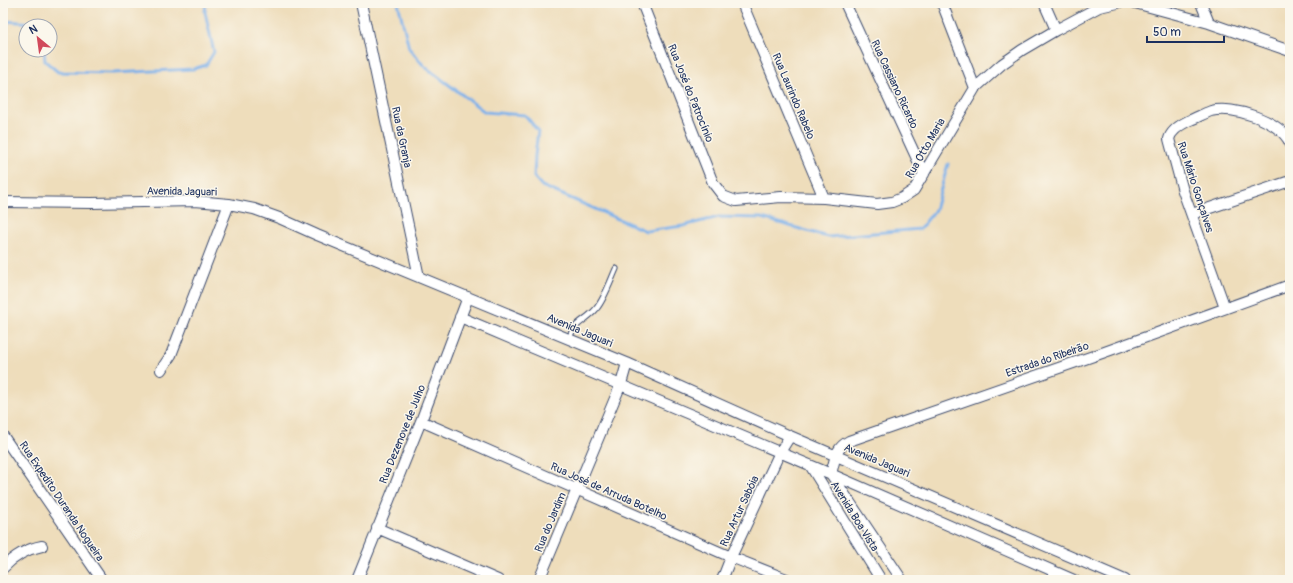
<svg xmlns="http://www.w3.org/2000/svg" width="1293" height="583" viewBox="0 0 1293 583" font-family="Pangolin,sans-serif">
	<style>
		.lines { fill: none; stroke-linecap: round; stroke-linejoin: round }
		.stream { stroke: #7db1ea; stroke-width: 3 }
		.service-casing { stroke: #3b496c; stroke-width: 7 }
		.minor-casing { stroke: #3b496c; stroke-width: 12 }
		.service { stroke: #fff; stroke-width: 5 }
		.minor { stroke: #fff; stroke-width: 10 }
		.labels { text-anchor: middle; stroke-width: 3; stroke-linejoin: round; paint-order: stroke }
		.street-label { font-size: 11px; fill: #1b2f5e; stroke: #fbf7ec }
	</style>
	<rect width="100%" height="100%" fill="#fbf7ec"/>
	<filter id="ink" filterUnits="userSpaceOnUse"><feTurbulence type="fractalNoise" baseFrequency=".025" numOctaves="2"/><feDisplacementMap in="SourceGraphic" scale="8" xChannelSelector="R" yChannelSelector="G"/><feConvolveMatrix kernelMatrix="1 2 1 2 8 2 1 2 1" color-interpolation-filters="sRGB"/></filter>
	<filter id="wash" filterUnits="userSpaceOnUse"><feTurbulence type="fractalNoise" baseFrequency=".012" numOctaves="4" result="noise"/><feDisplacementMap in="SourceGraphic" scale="16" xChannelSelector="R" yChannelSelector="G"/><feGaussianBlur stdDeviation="0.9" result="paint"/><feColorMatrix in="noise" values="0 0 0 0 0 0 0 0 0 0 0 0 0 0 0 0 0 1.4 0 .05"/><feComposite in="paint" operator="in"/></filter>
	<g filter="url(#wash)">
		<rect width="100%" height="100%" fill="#edb"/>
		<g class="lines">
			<path class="stream" d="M398 3 409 48 424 66 485 112 525 115 538 131 535 156 534 177 542 186 646 231 683 226 719 217 762 218 828 237 920 229 935 210 948 164
				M3 21 35 23 40 26
				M44 50 45 61 58 72 113 73 193 69 206 65 214 52 205 12 206 3"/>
		</g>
	</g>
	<g filter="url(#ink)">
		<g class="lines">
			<g class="service-casing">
				<path id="service" d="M569 339C574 322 586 321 596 309 604 300 611 280 616 269"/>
			</g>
			<g class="minor-casing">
				<path id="minor" d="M361 3 419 277
					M642 3 713 183 723 196 736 201 781 197 824 198 877 204 892 202 902 198 914 190 975 88 1002 64 1022 50 1056 30 1099 7 1118 3
					M742 3 824 198
					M845 3 924 174
					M942 3 975 88
					M1044 3 1056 30
					M1135 3 1209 23 1290 51
					M1201 3 1209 23
					M3 202 92 203 195 201 229 204 254 209 279 218 317 235 627 363 790 436 1125 580
					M1192 214 1290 181
					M1225 308 1183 191 1169 139C1171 131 1180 125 1188 121 1196 118 1203 114 1211 111 1233 105 1281 121 1290 143
					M460 317 831 474 1074 580
					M161 370 171 355 229 204
					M421 421 731 557 789 580
					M3 436 102 580
					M810 465 881 580
					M377 528 498 580
					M3 568C14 556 26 549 42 546
					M357 580 421 421 468 297
					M539 580 621 384 627 363
					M722 580 731 557 780 452 790 436
					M902 580 831 474C835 460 835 448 849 441L1102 353 1290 285"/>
			</g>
			<use href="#service" class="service"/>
			<use href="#minor" class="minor"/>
		</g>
	</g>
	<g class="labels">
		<g class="street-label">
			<text transform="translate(895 84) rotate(65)" y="4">Rua Cassiano Ricardo</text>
			<text transform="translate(691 93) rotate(68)" y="4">Rua José do Patrocínio</text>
			<text transform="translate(794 96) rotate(67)" y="4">Rua Laurindo Rabelo</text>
			<text transform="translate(402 137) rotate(78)" y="4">Rua da Granja</text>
			<text transform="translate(925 148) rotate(-60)" y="4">Rua Otto Maria</text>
			<text transform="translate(1196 187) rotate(72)" y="4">Rua Mário Gonçalves</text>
			<text transform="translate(182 191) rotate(1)" y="4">Avenida Jaguari</text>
			<text transform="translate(580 330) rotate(23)" y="4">Avenida Jaguari</text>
			<text transform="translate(1047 359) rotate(-19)" y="4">Estrada do Ribeirão</text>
			<text transform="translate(402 434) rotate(-68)" y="4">Rua Dezenove de Julho</text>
			<text transform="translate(877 460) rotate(23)" y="4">Avenida Jaguari</text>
			<text transform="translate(609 491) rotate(24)" y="4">Rua José de Arruda Botelho</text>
			<text transform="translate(62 501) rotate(56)" y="4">Rua Expedito Duranda Nogueira</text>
			<text transform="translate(739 511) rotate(-65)" y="4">Rua Artur Sabóia</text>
			<text transform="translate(855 516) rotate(58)" y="4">Avenida Boa Vista</text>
			<text transform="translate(550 522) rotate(-67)" y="4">Rua do Jardim</text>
		</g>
	</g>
	<rect width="1293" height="583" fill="none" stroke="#fbf7ec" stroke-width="16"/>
	<g transform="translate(38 38) rotate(331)"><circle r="19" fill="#fbf7ec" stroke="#a1a7b3"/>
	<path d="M0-3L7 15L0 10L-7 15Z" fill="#d1495b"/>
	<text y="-6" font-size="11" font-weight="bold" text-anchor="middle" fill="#1b2f5e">N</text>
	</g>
	<path d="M1147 36v6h77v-6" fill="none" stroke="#1b2f5e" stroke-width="2"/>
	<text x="1153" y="36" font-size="12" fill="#1b2f5e" stroke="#fbf7ec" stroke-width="3" paint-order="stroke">50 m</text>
</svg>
